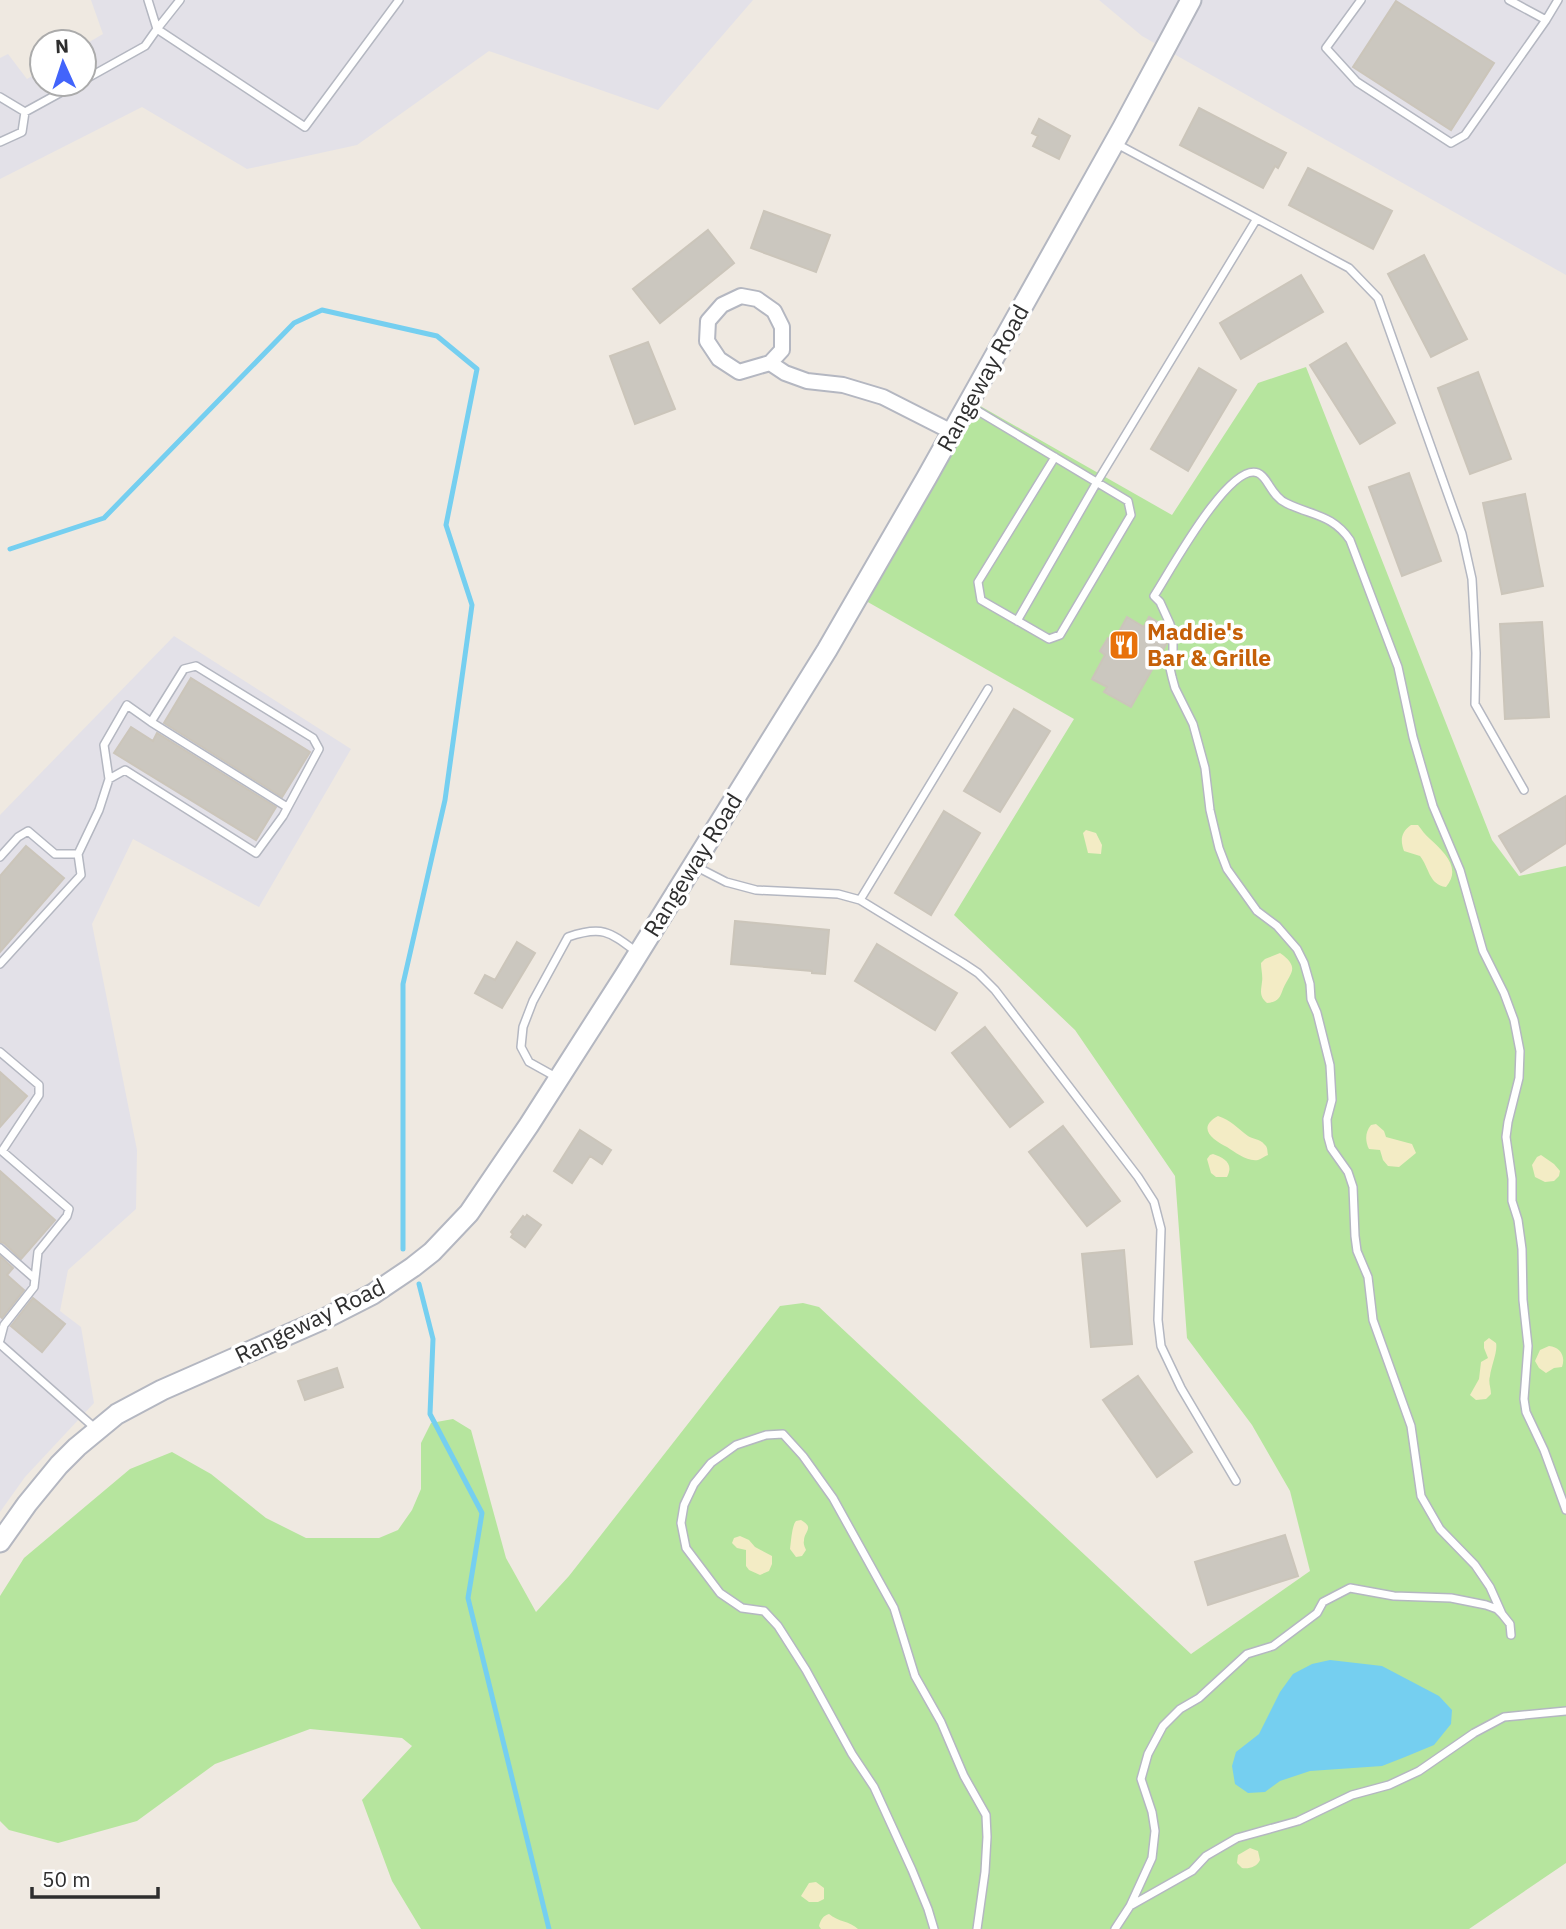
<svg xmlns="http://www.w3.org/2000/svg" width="1566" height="1929" viewBox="0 0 1566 1929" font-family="'IBM Plex Sans',sans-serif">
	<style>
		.industrial { fill: #e3e1e8 }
		.green { fill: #b6e59e }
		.sand { fill: #f3ecc5 }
		.water { fill: #75cff0 }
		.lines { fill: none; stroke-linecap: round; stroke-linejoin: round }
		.stream { stroke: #75cff0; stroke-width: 5 }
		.building { fill: #cbc7bf; stroke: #cbc5ba; stroke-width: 2 }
		.lane-casing { stroke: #b4b7c1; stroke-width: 10 }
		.street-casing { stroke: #b4b7c1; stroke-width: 18 }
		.secondary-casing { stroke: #b4b7c1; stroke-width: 23 }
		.lane { stroke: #fff; stroke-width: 7 }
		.street { stroke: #fff; stroke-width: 14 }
		.secondary { stroke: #fff; stroke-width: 19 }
		.labels { text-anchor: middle; stroke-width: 7; stroke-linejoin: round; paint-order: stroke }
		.street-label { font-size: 23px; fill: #2e2e2e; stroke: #fff }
		.food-label { font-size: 23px; font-weight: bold; fill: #c56008; stroke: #fff; text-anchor: start }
	</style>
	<rect width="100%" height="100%" fill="#efe9e1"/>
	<path class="industrial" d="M91 0H753L658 110 489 51 357 145 247 169 142 107 0 179V58L8 54 27 79 42 70V84H84V45L103 34Z
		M1099 0H1566V275L1142 36Z
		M174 636 351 749 259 907 133 839 92 924 137 1150 136 1209 68 1270 60 1311 81 1327 94 1403 25 1477 0 1512V815Z"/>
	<path class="green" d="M1306 367 1492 840 1519 876 1566 866V1863L1469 1929H421L392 1881 362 1800 412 1746 402 1738 310 1729 215 1764 137 1821 58 1843 9 1830 0 1821V1596L24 1558 130 1469 172 1452 211 1474 266 1518 306 1538H379L398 1530 412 1510 421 1489V1443L431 1423 453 1419 471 1430 506 1558 536 1612 569 1576 780 1306 803 1303 819 1307 1191 1654 1310 1571 1290 1491 1252 1425 1187 1338 1175 1176 1075 1030 954 915 1074 719 866 601 975 403 1172 515 1258 383Z"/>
	<path class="sand" d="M1411 825H1418C1422 830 1425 835 1430 839 1444 852 1462 868 1446 887 1429 885 1429 867 1420 856L1404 851C1400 840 1401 832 1411 825Z
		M1086 830 1096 833 1102 845 1101 854 1088 853 1083 833Z
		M1280 953C1301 968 1290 973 1283 989 1280 998 1278 1002 1267 1003 1259 996 1261 991 1262 982 1263 976 1261 969 1261 963L1265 959Z
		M1218 1116C1231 1120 1237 1128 1248 1136 1252 1139 1260 1139 1264 1144 1268 1147 1267 1150 1268 1155 1265 1156 1261 1159 1258 1160 1247 1162 1235 1152 1227 1147 1213 1140 1196 1128 1218 1116Z
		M1376 1124 1384 1131 1386 1137 1412 1144 1416 1153 1399 1167 1388 1166 1383 1160 1380 1150 1369 1149C1365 1141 1365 1132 1371 1125Z
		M1213 1154C1225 1158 1234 1164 1227 1177H1216L1211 1173 1207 1159 1210 1155Z
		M1541 1155 1554 1164 1560 1171 1559 1176 1554 1181 1545 1182 1535 1177 1532 1165 1537 1157Z
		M1489 1338 1496 1343C1498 1351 1491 1367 1490 1376 1488 1382 1491 1388 1491 1394L1486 1399 1476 1400 1470 1395 1479 1379 1481 1362 1488 1358 1484 1348V1342Z
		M1549 1346C1560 1347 1566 1356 1562 1367L1554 1368 1546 1373 1539 1368 1535 1361 1540 1350Z
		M801 1520C815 1528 804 1531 804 1541 803 1544 805 1547 806 1550L802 1556 796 1557 790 1549C791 1542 792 1525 796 1521Z
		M740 1536 749 1540 755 1547 772 1556V1564L769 1571 760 1575 749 1570 746 1566V1550L737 1548 732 1543 734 1538Z
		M1250 1848 1258 1851 1260 1860C1257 1867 1249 1869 1242 1868L1237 1863 1238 1855Z
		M816 1882 824 1888V1899L818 1902H809L801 1896 809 1883Z
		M829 1914C838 1922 850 1921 858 1929H821L819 1926C821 1919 823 1916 829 1914Z"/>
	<path class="water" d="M1330 1660 1382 1666 1439 1696 1452 1710 1451 1724 1434 1745 1405 1757 1382 1766 1310 1771 1280 1781 1265 1792 1248 1793 1235 1784 1232 1766 1236 1752 1259 1734 1280 1692 1293 1674 1312 1664Z"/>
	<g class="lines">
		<path class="stream" d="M10 549 104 518 294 323 322 310 437 336 477 369 446 525 472 605 445 800 403 984V1249
			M419 1284 433 1339 430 1414 482 1513 468 1598 549 1929"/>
	</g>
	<path class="building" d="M1396 1 1494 63 1451 130 1353 67Z
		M1199 108 1286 153 1278 168 1275 166 1263 188 1180 145Z
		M1039 119 1070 136 1059 159 1033 146 1038 136 1032 133Z
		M1308 168 1392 211 1373 249 1289 205Z
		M764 211 830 235 816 272 751 248Z
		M708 230 734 263 660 323 633 289Z
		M1424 255 1467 339 1431 357 1388 274Z
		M1301 275 1323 312 1241 359 1220 323Z
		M648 342 675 409 635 424 610 356Z
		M1346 343 1395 423 1360 444 1310 365Z
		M1199 368 1236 390 1188 471 1151 449Z
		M1478 372 1511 459 1470 474 1438 388Z
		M1409 473 1441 561 1402 576 1369 487Z
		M1525 494 1543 586 1502 594 1483 503Z
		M1127 617 1144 627 1149 617 1164 626 1167 638V643L1131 707 1104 692 1107 687 1092 679 1105 655 1100 651 1108 638 1114 641Z
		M1542 622 1549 717 1505 719 1500 624Z
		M191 678 310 752 282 797 164 723Z
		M1014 709 1050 731 1000 812 964 791Z
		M131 727 153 741 157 733 276 807 256 840 114 753Z
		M1566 796V843L1521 872 1499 836Z
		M944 811 980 833 931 915 895 893Z
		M26 846 64 878 0 952V876Z
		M735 921 829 930 825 974 812 973V971L731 964Z
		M517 942 535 953 502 1008 475 993 485 975 495 980Z
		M877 944 957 993 935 1030 855 981Z
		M985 1027 1043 1102 1010 1127 952 1053Z
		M0 1072 27 1096 0 1127Z
		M1063 1126 1120 1201 1087 1226 1029 1152Z
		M580 1130 611 1150 602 1164 590 1156 572 1183 554 1171Z
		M0 1171 55 1220 21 1259 4 1243 0 1242Z
		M527 1215 541 1225 525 1247 511 1237 513 1234 511 1232 523 1216 525 1218Z
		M1124 1250 1132 1344 1091 1347 1082 1254Z
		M0 1256 13 1268 7 1275 24 1290 2 1318 0 1316Z
		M33 1298 65 1324 42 1352 11 1326Z
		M337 1368 343 1387 305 1400 298 1381Z
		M1138 1376 1192 1452 1157 1477 1103 1400Z
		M1285 1535 1298 1576 1208 1605 1195 1562Z"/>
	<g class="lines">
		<g class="lane-casing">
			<path id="lane" d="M180 0 157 29 305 127 399 0
				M1361 0 1326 48 1357 82 1451 143 1465 135 1546 20
				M1509 0 1546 20 1558 0
				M84 80 145 46 157 29 148 0
				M0 97 25 112
				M25 112 76 84
				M0 142 22 132 25 112
				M1115 143 1349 268 1378 298 1462 534 1472 579 1476 653 1475 704 1524 790
				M968 405 1128 501 1131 515 1060 635 1049 639 981 600 978 582 1055 457
				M1017 621 1097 482 1256 220
				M151 722 287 807
				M0 857 18 837 28 831 55 854H78
				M693 865 726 882 756 890 838 894 860 900 963 963 978 973 995 990 1138 1177 1154 1202 1161 1229 1158 1320 1161 1346 1181 1388 1236 1481
				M860 900 988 689
				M0 964 81 875 78 854 99 810 109 779 104 745 127 705 151 722 184 669 196 666 313 738 319 749 283 816 256 853 125 770 109 779
				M0 1052 39 1085V1095L2 1151 69 1209 67 1216 38 1252 34 1287 4 1325 0 1340
				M556 1077 529 1062 521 1047 523 1027 533 1001 568 937C603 925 610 932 638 953
				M0 1248 34 1278
				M0 1344 96 1429
				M1502 1614 1490 1587 1475 1565 1440 1529 1421 1496 1411 1426 1373 1320 1368 1277 1357 1251 1355 1236 1353 1187 1348 1172 1331 1148 1328 1137 1327 1119 1332 1100 1330 1065 1317 1013 1311 999 1310 984 1304 963 1297 949 1277 926 1257 911 1227 869 1219 848 1210 810 1205 768 1193 724 1175 688 1172 677 1169 664 1173 652V637L1170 624 1160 602 1154 596C1168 575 1229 461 1258 473 1268 477 1271 496 1286 503 1312 516 1332 514 1350 540L1398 667 1413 737 1433 806 1460 870 1483 951 1504 993 1514 1020 1520 1051 1519 1078 1508 1122 1506 1137 1512 1179V1201L1518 1220 1522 1249 1523 1300 1528 1346 1524 1399 1526 1412 1544 1450 1566 1510
				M1130 1906 1152 1858 1155 1831 1152 1812 1141 1779 1148 1754 1163 1726 1180 1709 1199 1698 1247 1654 1273 1646 1317 1613 1323 1602 1350 1588 1394 1596 1451 1598 1486 1605 1497 1609 1502 1614 1510 1624 1511 1635
				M934 1929 928 1909 912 1870 874 1787 852 1754 806 1670 778 1626 764 1611 742 1608 720 1593 686 1548 681 1523 684 1505 694 1484 711 1463 736 1445 766 1435 783 1434 803 1456 833 1498 894 1608 915 1676 941 1722 964 1776 986 1815 987 1837 985 1872 977 1929
				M1115 1929 1130 1906 1192 1871 1206 1856 1237 1838 1298 1821 1352 1795 1389 1785 1419 1771 1474 1733 1504 1717 1566 1711"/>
		</g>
		<g class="street-casing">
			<path id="street" d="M770 363 739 372 719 359 707 341 708 321 722 305 741 296 757 299 774 311 782 327V350L770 363 785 373 807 381 843 385 883 397 952 432"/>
		</g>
		<g class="secondary-casing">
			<path id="secondary" d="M0 1542 27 1504 59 1465 77 1447 117 1414 162 1390 326 1318 373 1294 413 1267 432 1252 469 1213 529 1125 625 975 827 650 927 477 1123 127 1191 0"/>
		</g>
		<use href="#lane" class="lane"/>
		<use href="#street" class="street"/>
		<use href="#secondary" class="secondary"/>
	</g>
	<defs>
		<g id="restaurant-square" transform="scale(1.575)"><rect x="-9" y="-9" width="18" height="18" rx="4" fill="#e8710a" stroke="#fff"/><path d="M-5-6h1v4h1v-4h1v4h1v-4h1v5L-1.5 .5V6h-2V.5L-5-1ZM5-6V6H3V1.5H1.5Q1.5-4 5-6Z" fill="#fff"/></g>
	</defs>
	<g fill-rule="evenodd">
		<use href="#restaurant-square" x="1124" y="645"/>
	</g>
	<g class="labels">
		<g class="street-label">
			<text transform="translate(983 378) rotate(-61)" y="8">Rangeway Road</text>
			<text transform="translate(693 865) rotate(-58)" y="8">Rangeway Road</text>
			<text transform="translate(310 1321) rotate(-26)" y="8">Rangeway Road</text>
		</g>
		<g class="food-label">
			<text x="1147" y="640">Maddie's<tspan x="1147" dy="26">Bar &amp; Grille</tspan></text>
		</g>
	</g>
	<g transform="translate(63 63) rotate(357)"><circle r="33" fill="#ffffff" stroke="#ababab" stroke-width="2"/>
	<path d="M0-5L12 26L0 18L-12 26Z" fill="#4264fb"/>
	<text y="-10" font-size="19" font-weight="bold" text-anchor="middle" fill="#2e2e2e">N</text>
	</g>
	<path d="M32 1887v10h126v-10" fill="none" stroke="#2e2e2e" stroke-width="3.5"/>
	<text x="42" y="1887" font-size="21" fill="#2e2e2e" stroke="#ffffff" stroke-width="5" paint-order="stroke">50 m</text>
</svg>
